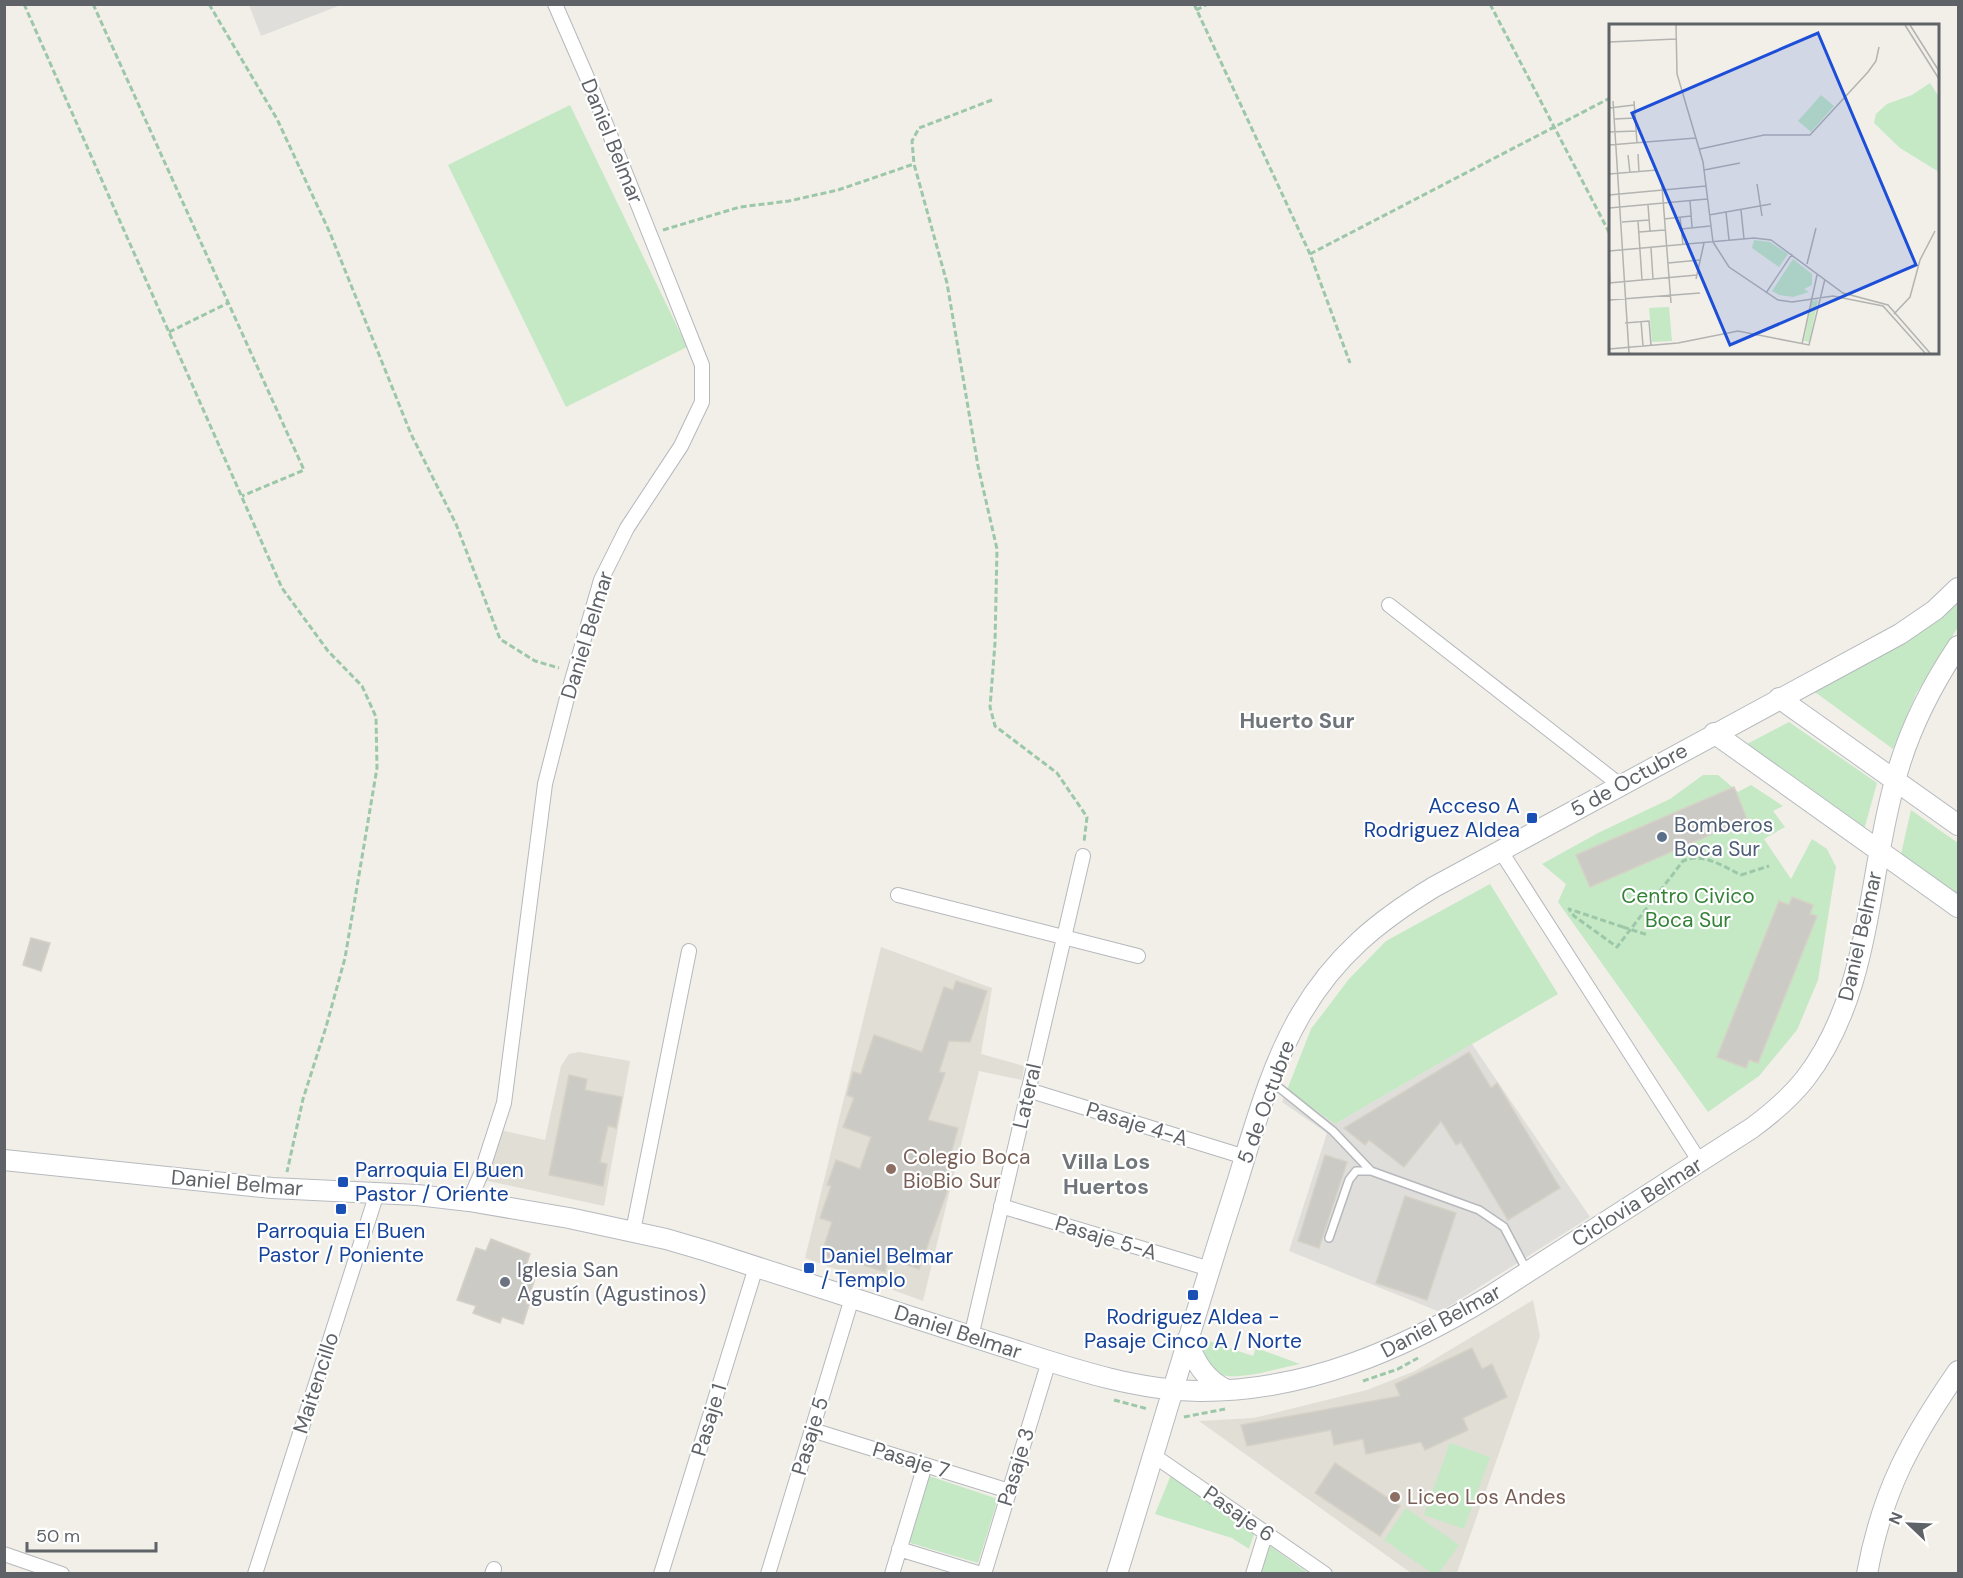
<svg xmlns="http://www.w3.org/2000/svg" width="1963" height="1578" viewBox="0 0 1963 1578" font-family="'DM Sans',sans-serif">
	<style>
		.industrial { fill: #e0deda }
		.education { fill: #e1ded6 }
		.green { fill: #c5e8c5 }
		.building { fill: #cccac5; stroke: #d6d1c6; stroke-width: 1.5 }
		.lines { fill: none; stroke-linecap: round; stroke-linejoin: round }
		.lane-casing { stroke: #b5b8bc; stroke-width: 10 }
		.street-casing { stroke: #b5b8bc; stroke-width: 16 }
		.secondary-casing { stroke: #b6babf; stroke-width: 22 }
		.path { stroke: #9cc7a9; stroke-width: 3; stroke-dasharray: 6 3; stroke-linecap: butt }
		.lane { stroke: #fff; stroke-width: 7 }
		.street { stroke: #fff; stroke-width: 14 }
		.secondary { stroke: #fff; stroke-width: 20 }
		.path-bridge { stroke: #9cc7a9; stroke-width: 3; stroke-dasharray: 6 3; stroke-linecap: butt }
		.transit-dot { fill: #1a4fb4; stroke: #fff; stroke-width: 2 }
		.service-dot { fill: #5c6f8a; stroke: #fff; stroke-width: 2 }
		.education-dot { fill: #8d6e63; stroke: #fff; stroke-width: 2 }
		.worship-dot { fill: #6b7280; stroke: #fff; stroke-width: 2 }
		.labels { text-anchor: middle; stroke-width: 4.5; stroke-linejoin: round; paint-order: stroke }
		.street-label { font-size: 21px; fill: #5f6368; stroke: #fff }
		.transit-label { font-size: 21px; fill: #164399; stroke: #fff; text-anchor: start }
		.service-label { font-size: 21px; fill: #4e5e75; stroke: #fff; text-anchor: start }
		.park-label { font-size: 21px; fill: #348238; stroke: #fff }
		.education-label { font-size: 21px; fill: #785e54; stroke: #fff; text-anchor: start }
		.worship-label { font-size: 21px; fill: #5b616d; stroke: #fff; text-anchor: start }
		.neighbourhood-label { font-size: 22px; font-weight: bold; fill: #70757a; stroke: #fff }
		.inset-road { fill: none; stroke: #b3b3b1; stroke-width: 1.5 }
		.view { fill: #1d4ed8; fill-opacity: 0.15; stroke: #1d4ed8; stroke-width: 3 }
		.inset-edge { fill: none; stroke: #5f6368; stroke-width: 3 }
	</style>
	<rect width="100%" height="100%" fill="#f1efe8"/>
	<path class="industrial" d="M249 5H341L261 36Z
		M1472 1044 1590 1217 1440 1312 1289 1251 1327 1133 1282 1102 1287 1090 1335 1124Z"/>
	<path class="education" d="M881 947 992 988 981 1054 1024 1066 1022 1080 979 1071 923 1301 805 1258Z
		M579 1052 630 1061 604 1206 484 1180 500 1130 545 1140 561 1066 569 1054Z
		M1533 1300 1540 1336 1457 1573H1411L1199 1421 1254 1418 1367 1390 1415 1371Z"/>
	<path class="green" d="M570 105 687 347 566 407 448 165Z
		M1958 598V627L1916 694 1893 749 1815 692 1887 651Z
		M1789 722 1877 783 1864 830 1745 745Z
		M1703 775H1718L1738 792 1751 785 1783 806 1773 811 1785 827 1764 839 1791 879 1812 839 1827 849 1836 867 1818 980 1797 1030 1759 1076 1708 1112 1558 902 1566 884 1542 864 1600 832 1670 799Z
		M1911 810 1958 843V894L1901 854Z
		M1490 884 1558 994 1335 1124 1287 1090 1311 1029 1349 979 1386 941Z
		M1206 1340 1253 1356 1256 1348 1300 1364C1282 1367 1230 1384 1216 1372 1210 1368 1206 1358 1202 1352Z
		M1450 1443 1490 1457 1464 1529 1424 1515Z
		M1171 1475 1254 1534 1249 1549 1232 1538 1155 1514Z
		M929 1476 998 1499 978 1563 907 1542Z
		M1406 1508 1459 1545 1439 1573H1432L1384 1540Z
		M1270 1546 1308 1573H1261Z"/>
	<path class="building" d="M1734 787 1747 819 1590 887 1576 855Z
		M1792 897 1813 905 1810 914 1817 916 1758 1063 1749 1060 1746 1068 1717 1057 1779 901 1789 905Z
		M31 938 50 943 41 971 23 965Z
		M956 981 987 991 970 1042 949 1041 939 1072 945 1073 928 1120 958 1128 942 1187 948 1189 919 1269 889 1259 885 1272 848 1260 846 1264 821 1255 832 1222 820 1218 831 1186 827 1185 836 1160 860 1169 871 1137 843 1127 854 1098 847 1095 853 1072 861 1074 874 1035 922 1052 944 987 953 990Z
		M1469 1052 1491 1088 1497 1083 1560 1188 1508 1220 1461 1142 1456 1145 1441 1121 1404 1167 1369 1140 1365 1145 1344 1128Z
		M569 1075 587 1079 585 1090 622 1097 616 1128 608 1126 600 1162 607 1164 603 1186 549 1175Z
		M1325 1155 1347 1162 1319 1248 1298 1241Z
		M1405 1196 1456 1213 1427 1300 1376 1283Z
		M491 1239 530 1254 523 1274 535 1279 526 1304 529 1305 523 1324 502 1317 500 1323 473 1313 476 1306 457 1300 476 1248 486 1251Z
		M1472 1348 1482 1369 1492 1364 1507 1397 1463 1418 1468 1430 1425 1450 1421 1442 1366 1454 1363 1439 1334 1445 1331 1430 1247 1446 1241 1425 1400 1396 1395 1384Z
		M1335 1463 1400 1506 1380 1536 1315 1493Z"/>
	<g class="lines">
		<g class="lane-casing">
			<path id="lane" d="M1272 1082 1333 1131 1371 1171 1479 1210 1504 1227 1527 1271
				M1329 1238 1349 1180 1356 1171H1371"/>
		</g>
		<g class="street-casing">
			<path id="street" d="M1389 605 1620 785
				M1500 850 1700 1162
				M898 895 1138 956
				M1028 1090 1245 1157
				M469 1201 481 1174 504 1103 545 784 568 694 601 580 627 528 681 446 702 402V365L589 82 555 4
				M1001 1206 1210 1269
				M633 1231 689 951
				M971 1337 1083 856
				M812 1430 1009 1491
				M1153 1455 1325 1574
				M899 1549 981 1574
				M4 1554 62 1574
				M255 1574 377 1193
				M492 1574 494 1569
				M661 1574 756 1267
				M768 1574 852 1298
				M892 1574 925 1465
				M984 1574 1049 1361
				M1253 1574 1266 1532"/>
		</g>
		<g class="secondary-casing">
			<path id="secondary" d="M1779 698 1958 825
				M1714 733 1958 907
				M4 1160 272 1188 417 1195 469 1201 569 1218 666 1239 707 1251C802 1281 897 1313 992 1343 1059 1364 1128 1390 1199 1391 1305 1392 1404 1349 1492 1295L1752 1128C1771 1114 1790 1098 1805 1079 1871 994 1867 880 1895 781 1908 731 1930 688 1958 646
				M1187 1340C1195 1362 1205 1380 1227 1390
				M1117 1574C1155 1451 1191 1327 1230 1205 1251 1141 1267 1072 1301 1014 1335 956 1378 921 1434 887L1900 634 1935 610 1958 588
				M1867 1574C1882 1491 1911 1439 1958 1371"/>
		</g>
		<path class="path" d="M24 4 282 588 328 651 362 686 376 717 377 768 345 958 326 1027 303 1099 287 1172
			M93 4 304 470 242 496
			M209 4 277 119 330 233 411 434 456 524 500 639 535 661 559 668
			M1194 4 1310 254 1350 363
			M1490 4 1610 234
			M1196 10 1208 4
			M992 100 919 128 912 141 914 164 947 283 978 466 997 549 995 643 990 707 995 726 1057 773 1087 817 1084 842
			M663 230 740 207 789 201 838 190 914 164
			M1310 254 1610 98
			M169 332 228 303
			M1741 875 1769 866
			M1623 927 1648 935
			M1363 1381 1398 1369 1418 1358
			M1114 1400 1148 1409
			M1184 1417 1225 1409"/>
		<use href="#lane" class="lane"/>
		<use href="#street" class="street"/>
		<use href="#secondary" class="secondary"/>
		<path class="path-bridge" d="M1623 927 1569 909 1574 916 1617 947 1683 861C1702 852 1723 866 1741 875"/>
	</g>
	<g class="transit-dot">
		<rect x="1526" y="812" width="12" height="12" rx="3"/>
		<rect x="337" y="1176" width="12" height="12" rx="3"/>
		<rect x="335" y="1203" width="12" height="12" rx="3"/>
		<rect x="803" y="1262" width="12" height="12" rx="3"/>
		<rect x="1187" y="1289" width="12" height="12" rx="3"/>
	</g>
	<circle class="service-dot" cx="1662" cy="837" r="6"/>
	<g class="education-dot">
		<circle cx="891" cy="1169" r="6"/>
		<circle cx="1395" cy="1497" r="6"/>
	</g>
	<circle class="worship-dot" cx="505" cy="1282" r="6"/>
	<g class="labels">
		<g class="street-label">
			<text transform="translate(612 141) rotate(68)" y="7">Daniel Belmar</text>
			<text transform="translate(587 635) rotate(-73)" y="7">Daniel Belmar</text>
			<text transform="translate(1629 780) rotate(-29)" y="7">5 de Octubre</text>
			<text transform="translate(1860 936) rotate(-77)" y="7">Daniel Belmar</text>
			<text transform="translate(1027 1096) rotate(-77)" y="7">Lateral</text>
			<text transform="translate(1266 1102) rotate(-70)" y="7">5 de Octubre</text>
			<text transform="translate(1137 1124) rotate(17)" y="7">Pasaje 4-A</text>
			<text transform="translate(237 1183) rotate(5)" y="7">Daniel Belmar</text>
			<text transform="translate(1637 1202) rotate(-32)" y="7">Ciclovia Belmar</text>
			<text transform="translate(1106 1238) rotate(17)" y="7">Pasaje 5-A</text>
			<text transform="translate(1441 1321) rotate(-28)" y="7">Daniel Belmar</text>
			<text transform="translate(958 1332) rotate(18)" y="7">Daniel Belmar</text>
			<text transform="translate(316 1383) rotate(-72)" y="7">Maitencillo</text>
			<text transform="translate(709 1420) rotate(-73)" y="7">Pasaje 1</text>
			<text transform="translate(810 1436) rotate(-73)" y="7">Pasaje 5</text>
			<text transform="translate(911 1460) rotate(17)" y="7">Pasaje 7</text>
			<text transform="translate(1016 1467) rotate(-73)" y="7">Pasaje 3</text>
			<text transform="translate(1239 1514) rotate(35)" y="7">Pasaje 6</text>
		</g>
		<g class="transit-label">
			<text x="1520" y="813" text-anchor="end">Acceso A<tspan x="1520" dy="24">Rodriguez Aldea</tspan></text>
			<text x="355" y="1177">Parroquia El Buen<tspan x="355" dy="24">Pastor / Oriente</tspan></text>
			<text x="341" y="1238" text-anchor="middle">Parroquia El Buen<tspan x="341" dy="24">Pastor / Poniente</tspan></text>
			<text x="821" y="1263">Daniel Belmar<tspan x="821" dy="24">/ Templo</tspan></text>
			<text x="1193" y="1324" text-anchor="middle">Rodriguez Aldea -<tspan x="1193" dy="24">Pasaje Cinco A / Norte</tspan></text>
		</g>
		<g class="service-label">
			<text x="1674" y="832">Bomberos<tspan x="1674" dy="24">Boca Sur</tspan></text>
		</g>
		<g class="park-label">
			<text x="1688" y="903">Centro Civico<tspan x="1688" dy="24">Boca Sur</tspan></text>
		</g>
		<g class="education-label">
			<text x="903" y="1164">Colegio Boca<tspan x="903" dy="24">BioBio Sur</tspan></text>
			<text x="1407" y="1504">Liceo Los Andes</text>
		</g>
		<g class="worship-label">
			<text x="517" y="1277">Iglesia San<tspan x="517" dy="24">Agustín (Agustinos)</tspan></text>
		</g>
		<g class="neighbourhood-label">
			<text x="1297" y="728">Huerto Sur</text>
			<text x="1106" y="1169">Villa Los<tspan x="1106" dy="25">Huertos</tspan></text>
		</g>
	</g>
	<g transform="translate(1609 24)">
		<rect width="330" height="330" fill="#f1efe8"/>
		<path d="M321 59 330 73V148L291 124 265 99 267 90 278 80 303 71ZM212 71 225 82 202 108 189 97ZM145 216 161 218 179 230 170 243 143 224ZM184 235 203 250V261L195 265 200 268 184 273 170 271 163 267ZM209 276 200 318 195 317 203 277ZM60 283 63 317 43 318 40 284Z" fill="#c5e8c5"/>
		<path class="inset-road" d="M67 1 68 50 94 138 104 218M296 1 330 55M301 1 330 47M0 18 67 15M4 77 20 329M25 77 28 119M0 84 25 81M5 95 26 94M0 108 27 107M0 121 87 114M91 125 155 111H201L259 48 267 37 270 23M29 130 30 148M19 131 21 149M95 146 131 139M0 150 48 146M148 160 153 192M53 162 62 279M0 171 97 162M81 177 83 203M39 181 41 207M0 184 98 175M132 186 135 215M117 188 120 216M100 191 162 180M71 193 74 221M55 195 82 192M29 197 33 256M13 198 40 196M72 205 101 202M30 208 56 206M104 218 120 243 169 276 183 278 224 272 274 282 316 329M42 224 44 255M0 227 145 214 162 216 234 269 279 281 321 329M59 239 91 236M0 240 1 259M198 240 207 204M87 255 95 219M0 259 88 251M157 269 183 230M0 276 91 269M285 290 301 273 311 236 326 207M32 297 34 322M16 299 40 297 42 321M193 320 208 251M0 325 69 319 129 307 200 321 216 255"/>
		<path class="view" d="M209 9 307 241 121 321 23 89Z"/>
		<rect width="330" height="330" class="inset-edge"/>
	</g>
	<rect width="1963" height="1578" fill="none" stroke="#5f6368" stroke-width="12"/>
	<g transform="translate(1909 1524) rotate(293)" stroke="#ffffff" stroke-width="4.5" paint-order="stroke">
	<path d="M0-4.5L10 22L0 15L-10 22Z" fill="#5f6368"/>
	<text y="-9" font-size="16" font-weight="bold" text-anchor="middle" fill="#5f6368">N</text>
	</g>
	<path d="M27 1542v9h129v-9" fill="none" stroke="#5f6368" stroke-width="3"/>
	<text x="36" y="1542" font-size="18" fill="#5f6368" stroke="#ffffff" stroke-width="4.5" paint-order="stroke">50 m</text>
</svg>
